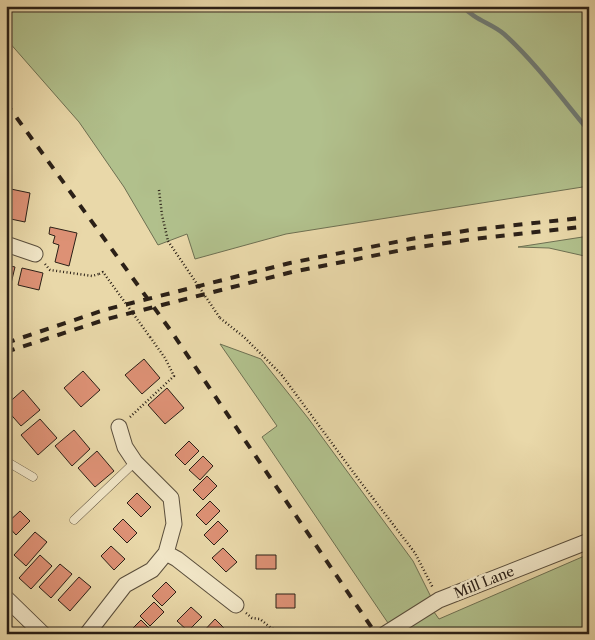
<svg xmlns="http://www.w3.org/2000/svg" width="595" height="640" viewBox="0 0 595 640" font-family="'Libre Caslon Text',serif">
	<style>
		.green { fill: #b1c08c; stroke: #6e7052 }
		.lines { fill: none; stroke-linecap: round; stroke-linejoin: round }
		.stream { stroke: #6f7b75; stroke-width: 4.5 }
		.building { fill: #dd9175; stroke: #2b2017 }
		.service-casing { stroke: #5a4e3c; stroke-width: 9 }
		.minor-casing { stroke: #5a4e3c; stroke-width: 17 }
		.path { stroke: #2b2017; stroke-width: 2.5; stroke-dasharray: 1 2.5; stroke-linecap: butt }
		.service { stroke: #f1e6c7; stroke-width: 8 }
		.minor { stroke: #f1e6c7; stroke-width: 15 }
		.rail { stroke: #2b2017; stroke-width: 4; stroke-dasharray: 9 9; stroke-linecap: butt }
		.path-bridge { stroke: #2b2017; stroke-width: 2.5; stroke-dasharray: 1 2.5; stroke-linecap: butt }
		.labels { text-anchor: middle; stroke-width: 5; stroke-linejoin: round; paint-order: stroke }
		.street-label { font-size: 14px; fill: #2b2017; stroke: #f1e6c7 }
	</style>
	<rect width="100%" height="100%" fill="#e9d8a9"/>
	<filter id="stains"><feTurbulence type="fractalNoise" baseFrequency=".004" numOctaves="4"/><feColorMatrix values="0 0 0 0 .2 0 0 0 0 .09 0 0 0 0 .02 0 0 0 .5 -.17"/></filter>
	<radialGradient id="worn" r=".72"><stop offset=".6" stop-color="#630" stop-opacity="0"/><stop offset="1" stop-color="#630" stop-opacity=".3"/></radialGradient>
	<path class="green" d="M6 6H585L586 11 589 13V186L286 234 195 259 187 234 158 245 124 187 79 122 8 41Z
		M589 236V257L549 248 518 247Z
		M220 344 261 359 308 418 413 561 431 597 388 623 262 437 277 426Z
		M589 554V634H398L434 612 439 619Z"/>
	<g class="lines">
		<path class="stream" d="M463 6C474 20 491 23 504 34 532 59 560 96 584 125"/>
	</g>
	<path class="building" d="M6 188 30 193 25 222 6 218Z
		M50 227 77 233 69 266 55 262 59 245 53 243 55 236 49 234Z
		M6 265 15 267 9 292H6Z
		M22 268 43 273 39 290 18 285Z
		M144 359 160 378 142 394 125 375Z
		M83 371 100 390 81 407 64 388Z
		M167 388 184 408 165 424 148 405Z
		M23 390 40 410 21 426 6 409V405Z
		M40 419 57 438 38 455 21 435Z
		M74 430 90 449 72 466 55 446Z
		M189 441 199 451 185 465 175 455Z
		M97 451 114 471 95 487 78 468Z
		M203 456 213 466 200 480 189 470Z
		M207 476 217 486 203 500 193 490Z
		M137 493 151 507 141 517 127 503Z
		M210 501 220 511 206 525 196 515Z
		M20 511 30 521 16 535 6 524Z
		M123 519 137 533 127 543 113 529Z
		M218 521 228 531 214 545 204 535Z
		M35 532 47 542 26 566 14 555Z
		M111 546 125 559 114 570 101 556Z
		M223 548 237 562 226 572 212 558Z
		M40 555 52 566 31 589 19 578Z
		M256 555H276V569H256Z
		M60 564 72 574 51 598 39 587Z
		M79 577 91 587 70 611 58 600Z
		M166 582 176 592 162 606 152 596Z
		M276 594H295V608H276Z
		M154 602 164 612 150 626 140 616Z
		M191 607 202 617 188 631 177 621Z
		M215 619 225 629 221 634H201Z
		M141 620 151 630 147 634H127Z"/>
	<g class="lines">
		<g class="service-casing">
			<path id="service" d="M6 461 33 477
				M74 520 135 462"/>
		</g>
		<g class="minor-casing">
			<path id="minor" d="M6 244 35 254
				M166 553 177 559 236 605
				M6 598 43 634
				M87 634 125 585 152 570 166 553 174 524 171 498 135 462 125 447 119 427
				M385 634 439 600 589 541"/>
		</g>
		<path class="path" d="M159 190 162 215 168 241
			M45 264 50 270 92 276 99 274
			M220 318 244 337 281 374 359 480 415 553 433 588
			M130 417 174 376 165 358 150 337
			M246 613 252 618 260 619 271 628 286 634"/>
		<use href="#service" class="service"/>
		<use href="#minor" class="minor"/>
		<path class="rail" d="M6 103 171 331 376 634
			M6 343 104 310 290 263 411 239 471 230 589 217
			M6 352 107 319 292 272 412 248 473 239 589 226"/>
		<path class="path-bridge" d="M168 241 220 318
			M99 274 103 272 150 337"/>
	</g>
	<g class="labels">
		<g class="street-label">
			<text transform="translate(484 582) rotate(-22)" y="5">Mill Lane</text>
		</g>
	</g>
	<rect width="595" height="640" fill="none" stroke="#e9d8a9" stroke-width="25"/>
	<rect x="8" y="8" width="580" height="625" fill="none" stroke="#2b2017" stroke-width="2.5"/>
	<rect x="12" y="12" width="570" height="615" fill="none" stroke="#2b2017"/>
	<rect width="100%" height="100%" filter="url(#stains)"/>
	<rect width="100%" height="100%" fill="url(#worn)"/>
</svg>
